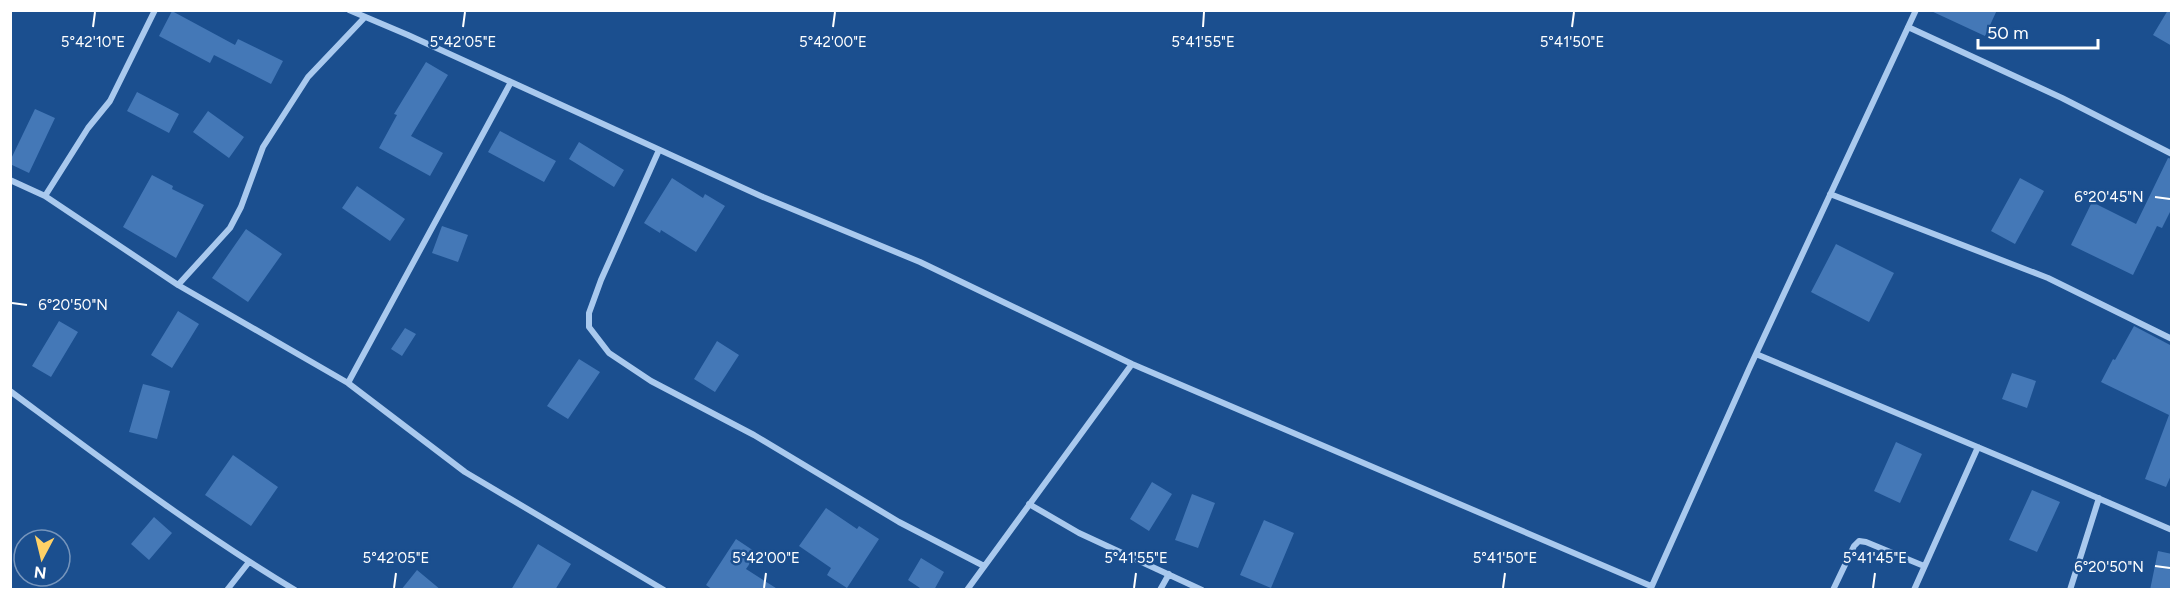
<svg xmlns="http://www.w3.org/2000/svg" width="2182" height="600" viewBox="0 0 2182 600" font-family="Figtree,sans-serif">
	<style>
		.building { fill: #4478b7 }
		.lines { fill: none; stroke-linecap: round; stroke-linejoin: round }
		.minor { stroke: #a9c9ee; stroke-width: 6 }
		.ticks { fill: none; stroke: #fff; stroke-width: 2 }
		.ticks-label { font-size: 15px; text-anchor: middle; fill: #fff; stroke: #1b4f8f; stroke-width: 5; stroke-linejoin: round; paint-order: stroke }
	</style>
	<rect width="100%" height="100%" fill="#1b4f8f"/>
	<path class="building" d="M1929 10H1997L1985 36Z
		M2168 10H2172V46L2153 35Z
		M172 11 235 45 238 39 283 61 271 84 214 55 210 63 159 36Z
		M426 62 448 75 411 136 443 153 430 176 379 148 397 115 394 114Z
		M137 92 179 114 169 133 127 111Z
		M35 109 55 118 29 173 10 164V161Z
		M208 111 244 137 229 158 193 132Z
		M500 131 556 161 544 182 488 152Z
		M579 142 624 170 614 187 569 159Z
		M2168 158 2172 159V208L2162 228 2157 226 2133 275 2071 245 2092 202 2136 224Z
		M152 175 173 186 172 189 204 205 176 258 123 227Z
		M672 178 703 198 705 194 725 206 696 252 661 230 660 233 644 223Z
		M2020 178 2044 191 2015 244 1991 231Z
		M357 186 405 219 390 241 342 208Z
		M442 226 468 235 458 262 432 253Z
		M246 229 282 254 248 302 212 278Z
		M1836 244 1894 273 1869 322 1811 292Z
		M178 311 199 324 172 368 151 355Z
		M59 321 78 332 51 377 32 366Z
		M2134 326 2172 346V473L2166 487 2145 479 2169 415 2101 382 2113 359 2115 360Z
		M405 328 416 334 402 356 391 349Z
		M717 341 739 355 715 392 694 379Z
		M579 359 600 372 568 419 547 406Z
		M2012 373 2036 381 2027 408 2002 399Z
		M143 384 170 391 157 439 129 432Z
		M1896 442 1922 454 1900 503 1874 491Z
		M233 455 278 487 251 526 205 495Z
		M1152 482 1172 494 1149 531 1130 519Z
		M2032 490 2060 502 2037 552 2009 540Z
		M1192 494 1215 503 1198 548 1175 540Z
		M826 508 857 529 859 526 879 539 847 588 827 575 831 568 799 546Z
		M154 517 172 533 149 560 131 544Z
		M1264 520 1294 533 1271 588 1240 575Z
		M736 539 757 553 746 569 779 590H713L706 585Z
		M538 544 571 564 555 590H511Z
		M2158 551 2172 554V590H2150Z
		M921 558 944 572 934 590H923L908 580Z
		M417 570 441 590H401Z"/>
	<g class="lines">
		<path class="minor" d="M349 10 408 35 763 197 920 262 1132 364 1651 586
			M1908 27 2062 98 2172 154
			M659 150 601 280 589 313V327L609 353 651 381 754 435 899 522 984 566
			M10 180 45 196 178 285 348 383 465 472 664 590
			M1830 194 2048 278 2172 339
			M45 196 88 128 110 101 155 10
			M178 285 230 228 241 207 263 147 308 77 365 17
			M1756 354 2063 483 2172 530
			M348 383 511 82
			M10 391C103 460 195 530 295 590
			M1029 504 1079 533 1202 590
			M1651 588 1749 369 1916 10
			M227 590 249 562
			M967 590 1132 364
			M1160 590 1169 574
			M1833 590 1854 546 1859 541 1866 542 1924 566
			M1914 590 1978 447
			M2070 590 2099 498"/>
	</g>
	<path class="ticks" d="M93 27 95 12M463 27 465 12M833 27 835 12M1203 27 1204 12M1572 27 1574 12M2155 197 2170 199M12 303 27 305M2155 566 2170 568M394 588 396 573M764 588 766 573M1134 588 1136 573M1503 588 1505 573M1873 588 1875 573"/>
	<g class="ticks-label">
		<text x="93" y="47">5°42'10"E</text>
		<text x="463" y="47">5°42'05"E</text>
		<text x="833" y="47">5°42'00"E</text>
		<text x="1203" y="47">5°41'55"E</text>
		<text x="1572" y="47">5°41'50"E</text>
		<text x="2109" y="202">6°20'45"N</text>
		<text x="73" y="310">6°20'50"N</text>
		<text x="396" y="563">5°42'05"E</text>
		<text x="766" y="563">5°42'00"E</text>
		<text x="1136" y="563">5°41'55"E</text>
		<text x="1505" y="563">5°41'50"E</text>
		<text x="1875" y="563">5°41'45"E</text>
		<text x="2109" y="572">6°20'50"N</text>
	</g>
	<rect width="2182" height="600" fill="none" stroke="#ffffff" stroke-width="24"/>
	<g transform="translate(42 558) rotate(187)"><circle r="28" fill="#1b4f8f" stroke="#7695bc" stroke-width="1.5"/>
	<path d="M0-4.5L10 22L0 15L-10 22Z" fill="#ffd166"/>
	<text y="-9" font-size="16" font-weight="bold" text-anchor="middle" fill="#ffffff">N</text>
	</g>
	<path d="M1978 39v9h120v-9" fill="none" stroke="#ffffff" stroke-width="3"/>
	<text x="1987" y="39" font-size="18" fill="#ffffff" stroke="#1b4f8f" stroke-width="4.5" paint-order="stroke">50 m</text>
</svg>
